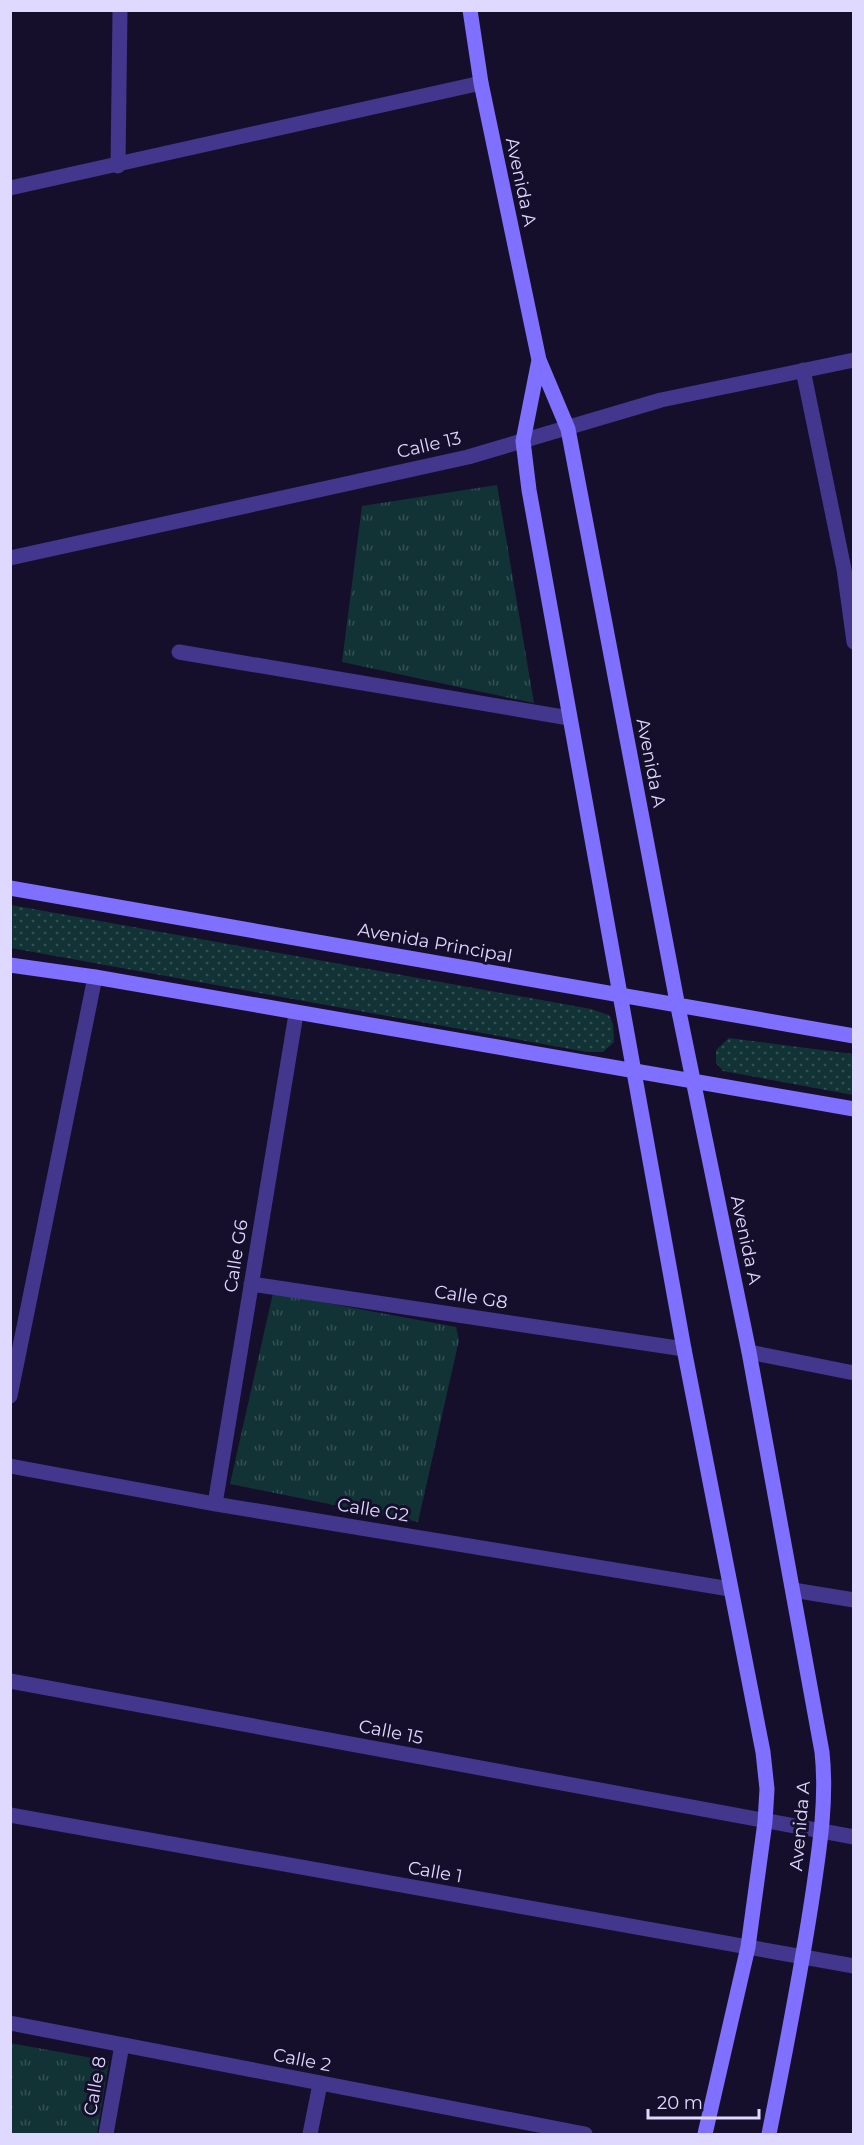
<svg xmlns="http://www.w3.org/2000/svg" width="864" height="2145" viewBox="0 0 864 2145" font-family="Montserrat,sans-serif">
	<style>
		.grass { fill: url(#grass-dots) }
		.park { fill: url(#park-tufts) }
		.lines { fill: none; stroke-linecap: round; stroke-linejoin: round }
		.street { stroke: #42378c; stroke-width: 15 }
		.secondary { stroke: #8070ff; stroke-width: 15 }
		.labels { text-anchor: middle; stroke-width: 6; stroke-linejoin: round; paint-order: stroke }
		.street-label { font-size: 18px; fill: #e0d9ff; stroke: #160f2b }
	</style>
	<defs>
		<pattern id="grass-dots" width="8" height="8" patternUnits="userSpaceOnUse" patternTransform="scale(1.5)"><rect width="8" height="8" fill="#123335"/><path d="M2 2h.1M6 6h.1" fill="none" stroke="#345053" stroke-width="1.8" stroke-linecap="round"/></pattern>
		<pattern id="park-tufts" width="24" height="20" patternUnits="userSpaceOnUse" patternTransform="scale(1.5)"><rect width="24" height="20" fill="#123335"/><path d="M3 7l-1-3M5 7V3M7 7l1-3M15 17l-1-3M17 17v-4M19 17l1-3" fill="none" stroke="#345053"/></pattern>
	</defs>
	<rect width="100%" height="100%" fill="#160f2b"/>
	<path class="grass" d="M11 905 591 1009 609 1015 613 1024 614 1042 603 1052H587L11 948Z
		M729 1038 853 1054V1095L723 1071 716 1063V1050Z"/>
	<path class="park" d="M497 485 534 703 342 662 362 506Z
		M273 1293 456 1327 459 1340 418 1522 230 1484Z
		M10 2043 109 2061 97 2134H11Z"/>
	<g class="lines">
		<path class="street" d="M118 166 120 10
			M10 188 481 83
			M803 370 844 569 854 642
			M10 558 468 457 661 400 854 360
			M179 652 569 718
			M251 1284 684 1349
			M749 1352 854 1373
			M10 1396 95 977
			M10 1466 215 1504 730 1589
			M215 1504 296 1014
			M793 1590 854 1600
			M10 1681 854 1837
			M10 1815 854 1966
			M10 2023 585 2134
			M106 2134 122 2045
			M310 2134 320 2084"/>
		<path class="secondary" d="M470 10 481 83 539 360 568 429 678 1007 749 1352 822 1752C827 1799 820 1845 813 1892 801 1973 785 2054 769 2134
			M539 360 523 441 529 490 684 1349 763 1752 767 1789 765 1822 748 1947 705 2134
			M10 888 854 1036
			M10 965 95 977 854 1109"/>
	</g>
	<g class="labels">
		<g class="street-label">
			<text transform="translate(521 182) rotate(78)" y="6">Avenida A</text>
			<text transform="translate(429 445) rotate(-13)" y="6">Calle 13</text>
			<text transform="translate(651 763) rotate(79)" y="6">Avenida A</text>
			<text transform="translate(435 943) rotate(10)" y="6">Avenida Principal</text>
			<text transform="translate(746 1240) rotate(78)" y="6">Avenida A</text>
			<text transform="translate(236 1256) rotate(-81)" y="6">Calle G6</text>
			<text transform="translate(471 1297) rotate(9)" y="6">Calle G8</text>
			<text transform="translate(373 1510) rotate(9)" y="6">Calle G2</text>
			<text transform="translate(391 1732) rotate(11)" y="6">Calle 15</text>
			<text transform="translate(800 1826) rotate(-85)" y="6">Avenida A</text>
			<text transform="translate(435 1872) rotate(10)" y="6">Calle 1</text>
			<text transform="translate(302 2060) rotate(11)" y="6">Calle 2</text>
			<text transform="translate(95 2086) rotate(-80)" y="6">Calle 8</text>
		</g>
	</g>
	<rect width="864" height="2145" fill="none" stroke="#e0d9ff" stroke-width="24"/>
	<path d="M648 2109v9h111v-9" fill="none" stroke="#e0d9ff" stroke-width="3"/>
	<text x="657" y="2109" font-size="18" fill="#e0d9ff" stroke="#160f2b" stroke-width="4.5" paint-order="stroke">20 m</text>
</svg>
